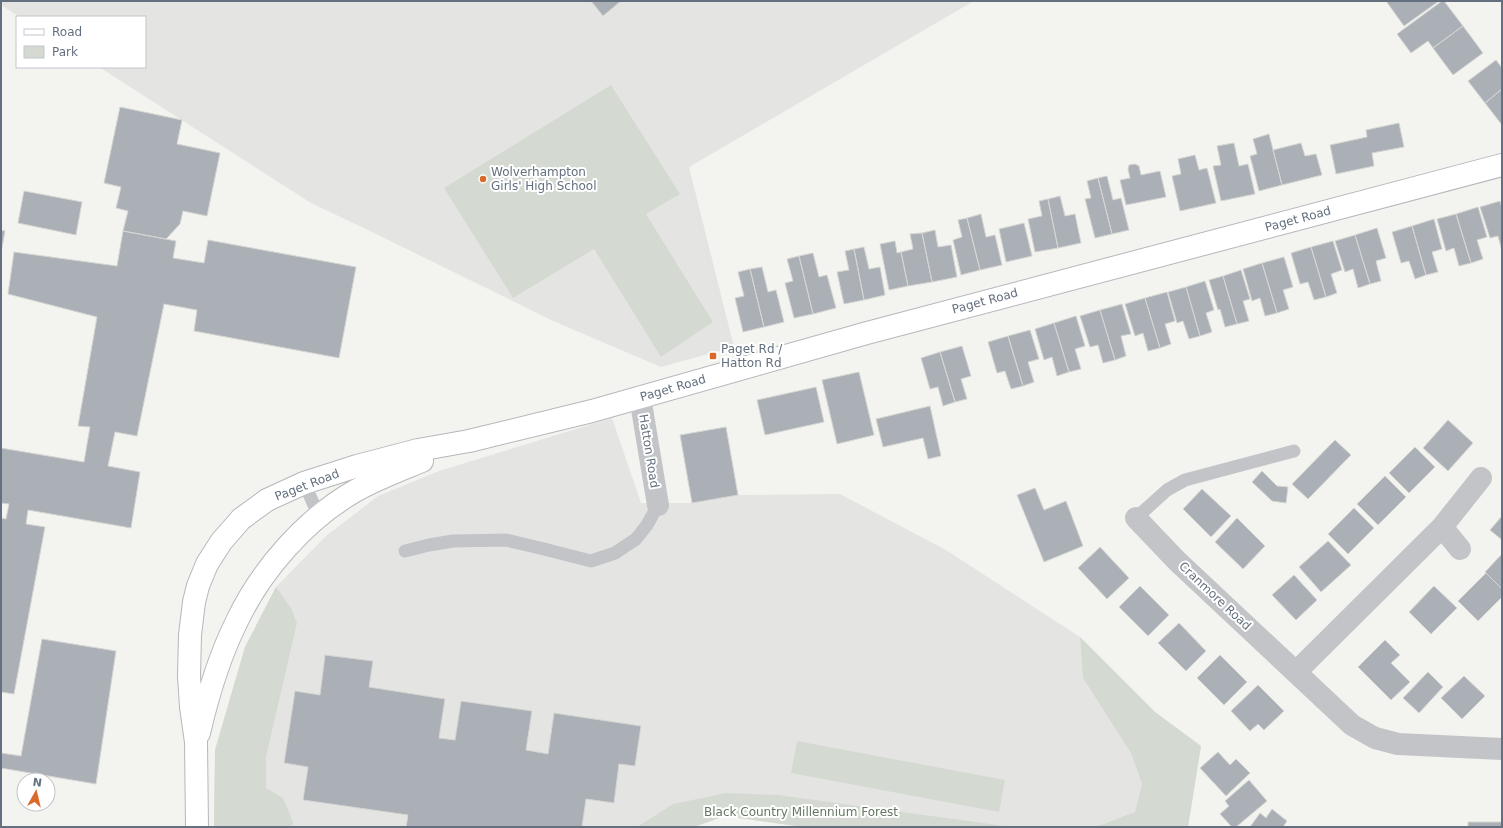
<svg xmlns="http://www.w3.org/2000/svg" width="1503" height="828" viewBox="0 0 1503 828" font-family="'DejaVu Sans',sans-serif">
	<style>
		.built { fill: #e4e5e3 }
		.green { fill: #d4dad1 }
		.building { fill: #aab0b5; stroke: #d5d5d3 }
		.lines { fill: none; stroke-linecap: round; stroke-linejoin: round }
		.secondary-casing { stroke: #b4b7bc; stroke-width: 24 }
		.lane { stroke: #c2c4c8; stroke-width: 13 }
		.street { stroke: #c2c4c8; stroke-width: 22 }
		.secondary { stroke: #fff; stroke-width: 22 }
		.poi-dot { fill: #da692a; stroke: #fff; stroke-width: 1.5 }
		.labels { text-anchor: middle; stroke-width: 4; stroke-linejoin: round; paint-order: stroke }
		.poi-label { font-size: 12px; fill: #64707f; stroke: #fff; text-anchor: start }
		.street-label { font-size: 12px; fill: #64707f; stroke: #fff }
		.park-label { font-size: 12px; fill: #647762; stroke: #fff }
	</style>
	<rect width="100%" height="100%" fill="#f3f4f0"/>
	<path class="built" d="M1 1H974L689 167 734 347 661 367 553 321 370 231 311 203 99 67H145V17H20L1 5Z
		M612 418 641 503H692L738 495 840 494 946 550 1080 637 1155 712 1201 746 1188 827H803L725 816 694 827H214L215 750 245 647 276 587 326 536 378 496 439 471Z"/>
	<path class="green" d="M611 85 680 194 646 214 713 322 661 357 594 249 513 298 444 188Z
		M276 587 291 608 297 623 266 757V788L283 798 293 822 292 827H214L215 750 245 647Z
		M1080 637 1155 712 1201 746 1188 827H1090L1101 825 1135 812 1142 784 1131 753 1083 678Z
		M797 741 1005 780 999 812 791 773Z
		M726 793 778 795 1012 827H803L725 816 694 827H637L673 804Z"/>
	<path class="building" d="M591 1H621L603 16Z
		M1386 1H1439L1404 26Z
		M1442 1H1444L1463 26 1433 48 1428 41 1411 53 1397 34Z
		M1463 26 1483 53 1453 75 1433 48Z
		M1496 60 1502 68V89L1485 103 1468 81Z
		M1502 89V125L1485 103Z
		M120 107 182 120 177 144 220 153 207 216 183 211 180 224 166 239 123 231 128 211 116 208 121 187 104 183Z
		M1399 123 1404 147 1372 153 1374 166 1336 174 1330 145 1367 137 1366 130Z
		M1269 134 1282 185 1259 191 1250 156 1257 154 1253 139Z
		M1234 143 1239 166 1248 164 1255 194 1221 201 1213 166 1221 165 1217 146Z
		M1301 143 1305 156 1316 154 1322 175 1282 185 1273 150Z
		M1195 155 1199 170 1207 168 1216 203 1180 211 1172 176 1181 174 1178 159Z
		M1135 164 1139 166 1141 175 1160 171 1166 197 1126 205 1120 180 1130 178 1128 169 1129 165Z
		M1107 176 1113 200 1121 198 1129 230 1112 234 1098 178Z
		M1098 178 1112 234 1095 238 1085 199 1091 198 1087 181Z
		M24 191 82 202 76 235 18 223Z
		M1060 196 1065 216 1075 214 1081 243 1058 248 1048 199Z
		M1048 199 1058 248 1035 252 1028 219 1042 216 1039 201Z
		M1500 201 1502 208V251L1498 236 1490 238 1480 207Z
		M1478 207 1487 237 1477 240 1483 259 1471 263 1456 214Z
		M981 214 986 237 995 235 1002 265 980 270 967 218Z
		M1456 214 1471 263 1459 266 1454 248 1446 251 1437 219Z
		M967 218 980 270 961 275 953 240 962 237 958 220Z
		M1434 219 1442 249 1432 252 1438 272 1426 275 1412 226Z
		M1024 223 1032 256 1006 262 999 229Z
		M1412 226 1426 275 1415 279 1409 261 1401 263 1392 232Z
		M1377 228 1386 258 1376 261 1381 281 1370 284 1355 235Z
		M1 230 5 231 1 253Z
		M935 230 938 247 951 245 957 277 932 282 922 233Z
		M123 231 176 241 173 258 204 263 208 240 356 267 339 358 194 331 197 310 164 304 137 436 115 432 108 466 140 472 131 528 28 510 26 524 45 527 14 694 1 692V518L6 519 9 504 1 503V448L84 462 90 427 78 426 97 317 8 294 14 252 117 266Z
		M922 233 932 282 908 286 901 252 913 249 910 234Z
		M1355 235 1370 284 1358 288 1353 269 1345 272 1335 241Z
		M895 241 897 253 901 252 908 286 889 290 880 244Z
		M1333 241 1342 270 1331 274 1337 293 1326 297 1311 247Z
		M864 247 869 269 880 267 885 295 864 300 854 249Z
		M1311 247 1326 297 1314 300 1308 282 1300 284 1291 253Z
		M854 249 864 300 844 304 837 272 849 270 845 251Z
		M813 253 819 277 827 275 836 308 813 314 799 256Z
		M799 256 813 314 794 318 785 283 793 281 787 259Z
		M1284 257 1293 287 1283 290 1289 309 1277 313 1262 263Z
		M1262 263 1277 313 1265 316 1260 298 1252 301 1243 269Z
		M762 267 768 292 776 290 784 322 764 327 750 269Z
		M750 269 764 327 743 332 735 298 744 296 738 272Z
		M1241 270 1250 299 1243 301 1249 321 1237 324 1223 276Z
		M1223 276 1237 324 1225 327 1220 309 1218 310 1209 280Z
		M1205 281 1214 310 1206 313 1212 332 1200 336 1186 287Z
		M1186 287 1200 336 1189 339 1183 321 1177 323 1168 292Z
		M1167 292 1175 321 1165 324 1171 344 1160 348 1145 298Z
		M1145 298 1160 348 1148 351 1143 333 1135 336 1125 304Z
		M1122 304 1131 334 1121 336 1126 356 1115 360 1100 310Z
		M1100 310 1115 360 1103 363 1098 345 1090 347 1080 316Z
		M1076 316 1085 346 1075 349 1081 369 1069 372 1054 323Z
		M1054 323 1069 372 1057 376 1052 357 1044 360 1035 329Z
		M1030 330 1039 359 1028 362 1034 382 1023 386 1008 336Z
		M1008 336 1023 386 1011 389 1005 371 997 373 988 342Z
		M962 346 971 376 961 379 967 399 955 402 940 352Z
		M940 352 955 402 943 406 938 387 930 389 921 358Z
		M859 372 874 435 837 444 822 380Z
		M816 387 824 422 765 435 757 400Z
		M930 406 941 456 928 459 923 438 883 447 876 419Z
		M1448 420 1473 443 1448 471 1423 448Z
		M726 427 738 495 692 503 680 435Z
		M1335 440 1351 455 1308 499 1292 484Z
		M1415 447 1435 467 1409 493 1389 473Z
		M1262 471 1277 486 1288 487 1286 503 1272 501 1252 482Z
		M1385 476 1406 497 1378 525 1357 504Z
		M1035 488 1044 510 1066 501 1083 546 1044 562 1017 495Z
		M1202 489 1231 516 1211 537 1183 509Z
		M1354 508 1374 528 1348 554 1328 534Z
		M1502 516V540L1490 530Z
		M1237 518 1265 546 1243 569 1215 542Z
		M1328 541 1351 565 1321 592 1299 567Z
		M1100 547 1129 578 1107 599 1078 568Z
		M1502 554V589L1485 572Z
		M1486 573 1502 589V597L1478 621 1458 601Z
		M1294 575 1317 600 1296 620 1272 595Z
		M1140 586 1169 615 1148 636 1119 607Z
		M1434 586 1457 608 1431 634 1409 612Z
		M1179 623 1206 651 1186 671 1158 643Z
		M42 639 116 651 96 784 1 768V753L21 756Z
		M1385 640 1400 655 1391 663 1410 682 1391 700 1358 667Z
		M325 655 373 661 369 687 445 699 439 738 455 740 461 701 532 711 526 750 548 754 554 713 641 726 635 766 619 764 614 803 586 799 582 827H406L408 815 303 800 308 767 284 763 295 691 320 695Z
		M1220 655 1247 682 1224 705 1197 678Z
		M1428 672 1443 687 1419 713 1403 698Z
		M1464 676 1485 696 1462 719 1441 698Z
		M1258 685 1284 711 1264 730 1258 724 1250 731 1231 711Z
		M1218 752 1230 765 1236 759 1250 773 1226 796 1200 768Z
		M1249 780 1267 801 1236 827H1232L1220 814 1229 806 1225 801Z
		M1272 809 1287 821 1283 827H1250L1260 813 1266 818Z
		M1468 822H1502V827H1468Z"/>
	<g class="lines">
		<g class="secondary-casing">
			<path id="secondary" d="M199 733C208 694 219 657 237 621 261 570 306 519 355 491 376 479 400 470 422 461
				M197 827 196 742 191 707 189 676 190 635 194 602 198 586 207 564 221 542 241 519 267 500 304 483 357 466 418 450 469 441 592 411 867 333 1502 165"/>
		</g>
		<path class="lane" d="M304 483 319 516
			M1136 518 1167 490 1185 480 1294 451
			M405 551 429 545 453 541 506 540 540 548 591 561 615 553 636 539 647 525 658 505"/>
		<path class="street" d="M640 397 658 505
			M1136 518 1177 561 1352 725 1375 738 1398 744 1502 749
			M1442 527 1460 549
			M1296 672 1442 527 1481 478"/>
		<use href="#secondary" class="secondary"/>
	</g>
	<g class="poi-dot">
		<circle cx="483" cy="179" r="4"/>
		<rect x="709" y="352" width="8" height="8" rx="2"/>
	</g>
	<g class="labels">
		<g class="poi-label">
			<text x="491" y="176">Wolverhampton<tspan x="491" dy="14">Girls' High School</tspan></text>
			<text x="721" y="353">Paget Rd /<tspan x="721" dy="14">Hatton Rd</tspan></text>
		</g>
		<g class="street-label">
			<text transform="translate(1298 219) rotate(-15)" y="4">Paget Road</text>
			<text transform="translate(985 301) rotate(-15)" y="4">Paget Road</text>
			<text transform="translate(673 388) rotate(-16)" y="4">Paget Road</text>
			<text transform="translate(649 451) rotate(81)" y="4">Hatton Road</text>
			<text transform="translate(307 485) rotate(-21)" y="4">Paget Road</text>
			<text transform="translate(1215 596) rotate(43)" y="4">Cranmore Road</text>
		</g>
		<g class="park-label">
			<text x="801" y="816">Black Country Millennium Forest</text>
		</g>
	</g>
	<rect width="1503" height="828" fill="none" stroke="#64707f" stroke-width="4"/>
	<rect x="16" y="16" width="130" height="52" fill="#ffffff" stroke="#c1c6cc"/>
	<rect x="24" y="29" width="20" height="6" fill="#ffffff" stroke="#c1c6cc"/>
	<text x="52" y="36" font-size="12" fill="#64707f">Road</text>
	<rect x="24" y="46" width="20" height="12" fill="#d4dad1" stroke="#c1c6cc"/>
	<text x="52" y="56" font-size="12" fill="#64707f">Park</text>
	<g transform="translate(36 792) rotate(8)"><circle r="19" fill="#ffffff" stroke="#c1c6cc"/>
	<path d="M0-3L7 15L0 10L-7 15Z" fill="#da692a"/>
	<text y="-6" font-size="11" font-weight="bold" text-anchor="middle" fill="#64707f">N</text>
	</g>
</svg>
